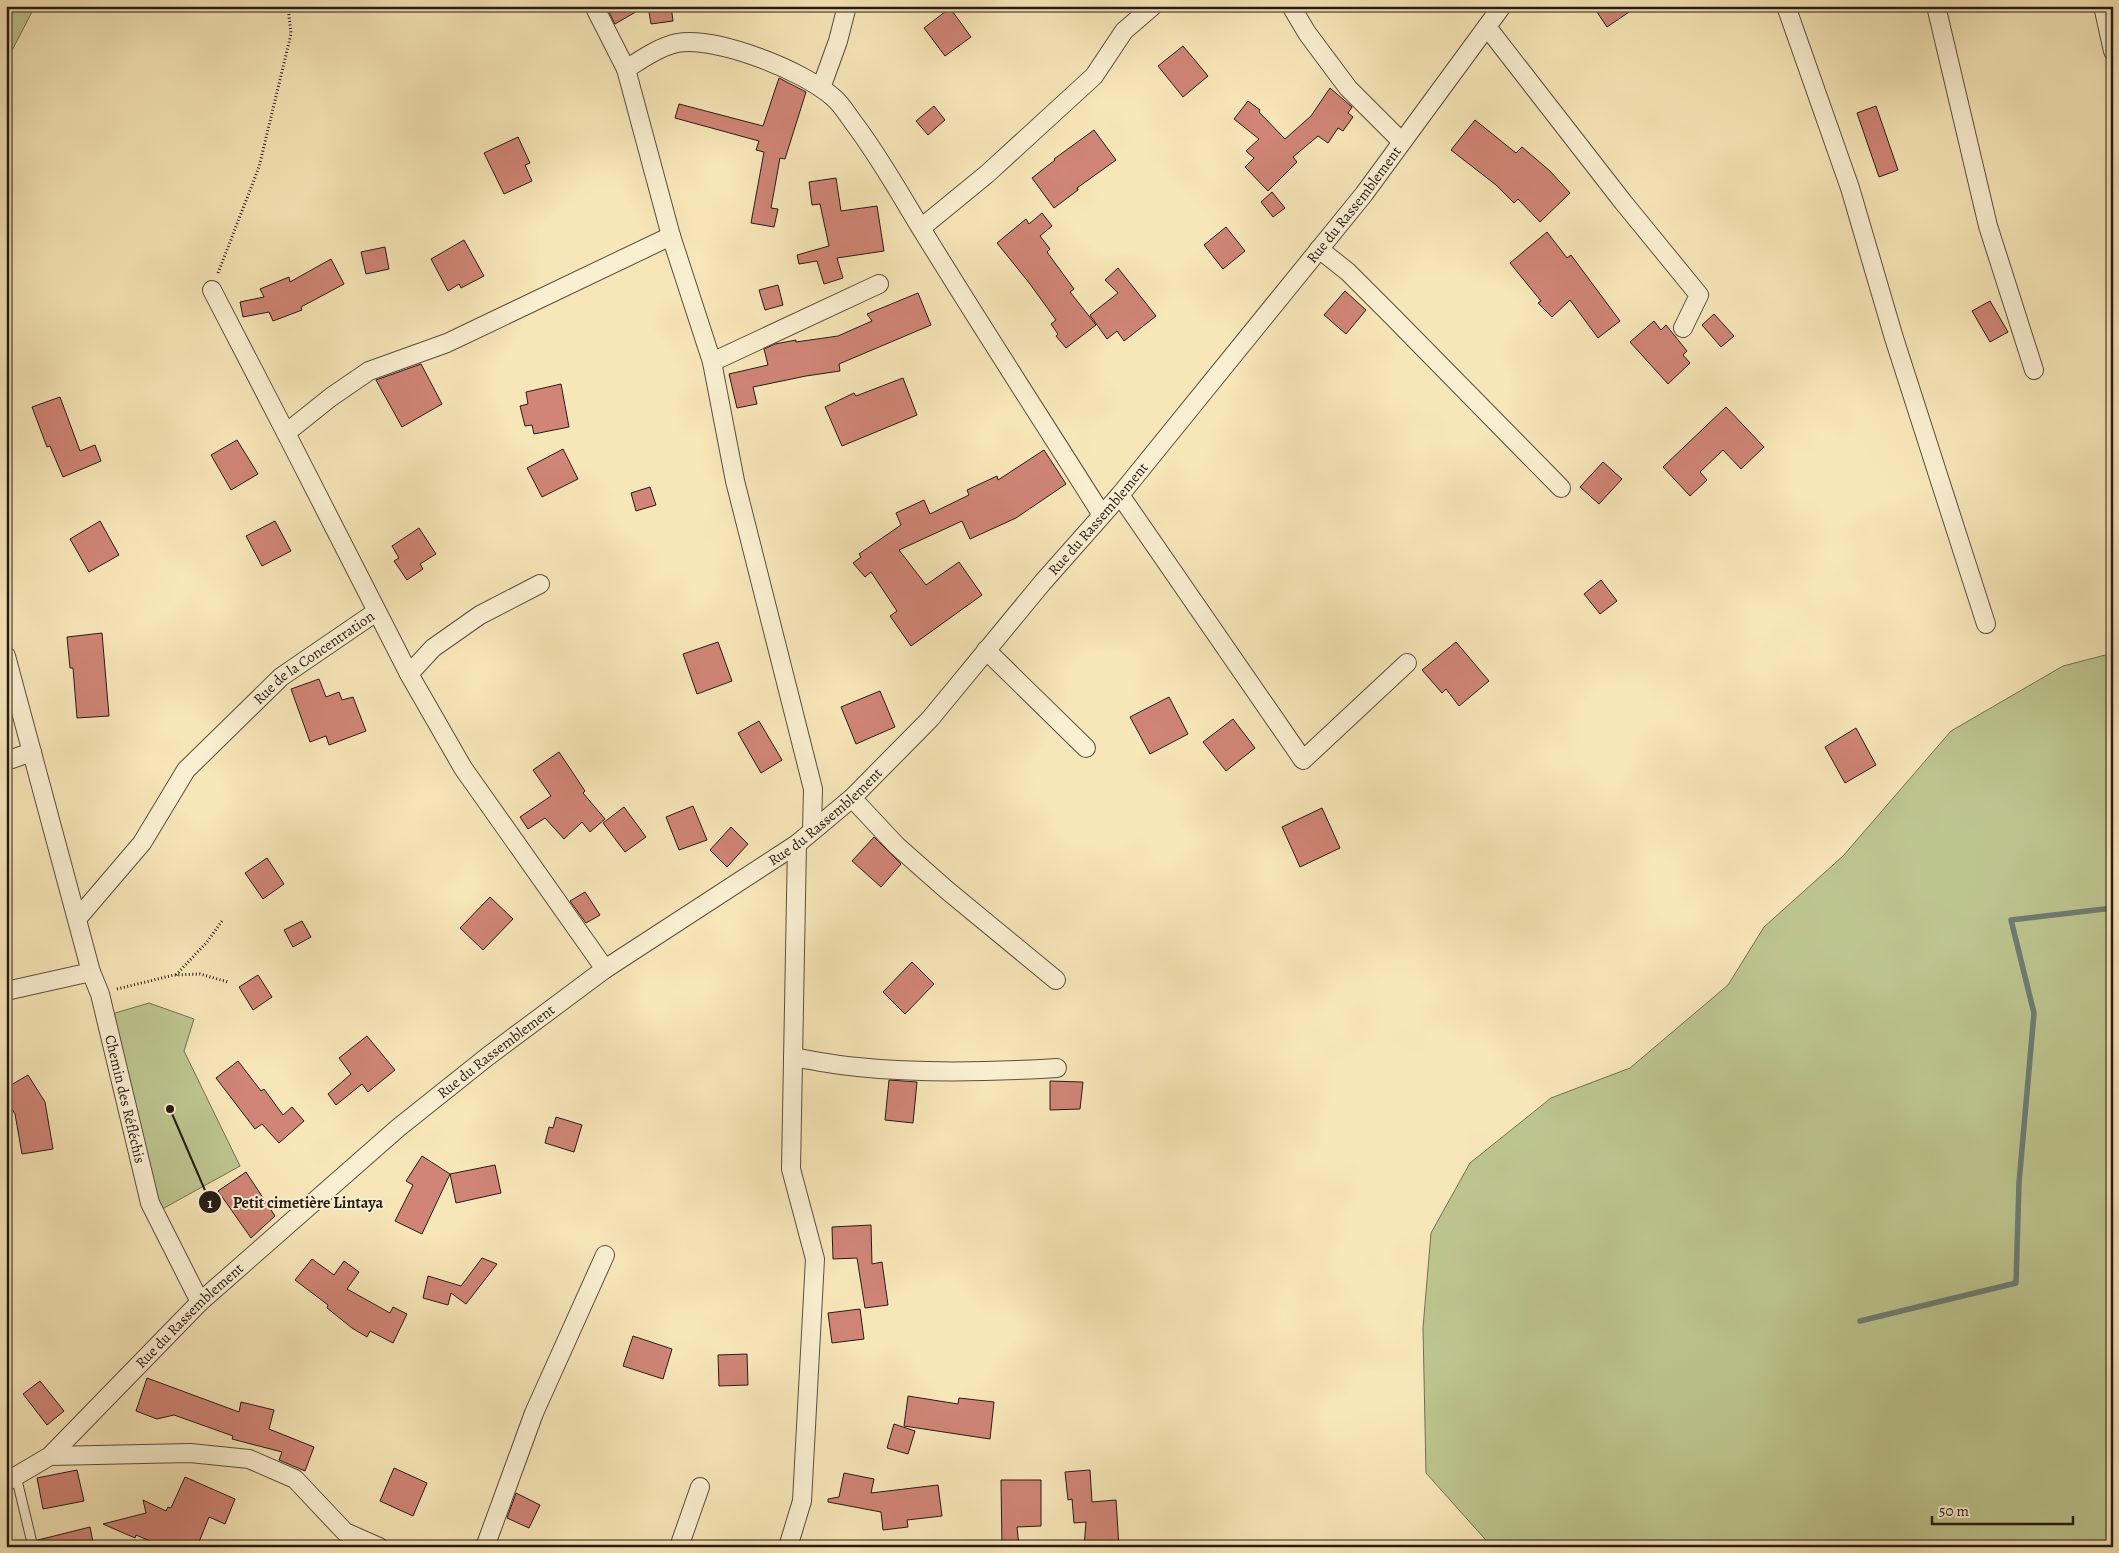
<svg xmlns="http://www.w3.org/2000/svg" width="2119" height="1553" viewBox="0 0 2119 1553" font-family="Alegreya,serif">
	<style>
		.green { fill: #bdc58f; stroke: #727052 }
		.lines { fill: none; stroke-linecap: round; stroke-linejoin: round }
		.stream { stroke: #6e7d74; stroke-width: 5.5 }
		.building { fill: #d08576; stroke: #261b15 }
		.lane-casing { stroke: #5a4e3e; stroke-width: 11 }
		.street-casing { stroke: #5a4e3e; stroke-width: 20 }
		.path { stroke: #261b15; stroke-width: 3; stroke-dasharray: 1 2.5; stroke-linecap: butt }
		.lane { stroke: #faefd1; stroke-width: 9 }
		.street { stroke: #faefd1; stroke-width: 18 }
		.labels { text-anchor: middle; stroke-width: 4; stroke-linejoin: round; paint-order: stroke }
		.street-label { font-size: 15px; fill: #261b15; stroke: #faefd1 }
		.leader { fill: none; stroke: #261b15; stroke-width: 2 }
		.callout-dot { fill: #261b15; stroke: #faefd1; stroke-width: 2 }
		.mark-label { font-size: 15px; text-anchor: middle; font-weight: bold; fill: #fff }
		.callout-label { font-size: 16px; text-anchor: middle; font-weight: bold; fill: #261b15; stroke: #faefd1; stroke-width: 4; stroke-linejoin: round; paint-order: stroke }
	</style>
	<rect width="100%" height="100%" fill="#f7e6b8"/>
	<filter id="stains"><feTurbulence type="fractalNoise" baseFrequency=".004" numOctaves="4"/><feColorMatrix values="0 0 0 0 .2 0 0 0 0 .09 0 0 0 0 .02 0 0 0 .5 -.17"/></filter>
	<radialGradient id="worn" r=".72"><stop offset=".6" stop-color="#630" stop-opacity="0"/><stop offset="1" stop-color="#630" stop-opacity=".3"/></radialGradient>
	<path class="green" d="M6 6H35L6 62Z
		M2113 653V1547H1492L1426 1473 1423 1328 1431 1233 1470 1163 1551 1098 1630 1068 1728 985 1764 927 1843 856 1951 731 2063 666Z
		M149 1003 194 1019 184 1051 240 1166 155 1213 105 1016Z"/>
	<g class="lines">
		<path class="stream" d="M1860 1321 2016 1283 2019 1183 2034 1013 2011 920 2113 908"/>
	</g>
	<path class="building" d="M606 6H646L615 24Z
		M648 6H671L673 21 651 24Z
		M1593 6H1638L1607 27Z
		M950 8 971 37 945 56 924 28Z
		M1183 46 1208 76 1183 97 1158 66Z
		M779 78 806 92 785 159 780 158 771 208 778 209 774 227 751 223 764 152 756 150 759 141 675 118 679 104 763 126Z
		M1330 88 1352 107 1348 113 1353 117 1343 131 1338 128 1328 143 1318 136 1293 157 1297 162 1268 191 1245 167 1254 158 1246 151 1259 139 1234 119 1248 101 1260 110 1259 112 1285 139 1311 116Z
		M934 106 945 120 928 135 916 121Z
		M1876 106 1898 170 1879 177 1857 113Z
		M1475 120 1516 153 1522 147 1550 171 1570 193 1540 222 1518 199 1514 203 1496 185 1451 150Z
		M1094 130 1116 160 1077 188 1078 190 1054 208 1032 178 1055 160 1054 159Z
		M518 137 530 163 525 165 532 181 504 194 484 153Z
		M836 178 841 211 877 206 884 251 837 258 843 278 824 284 817 261 799 264 797 255 829 246 820 204 812 205 809 182Z
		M1272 192 1285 208 1273 217 1261 202Z
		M1042 213 1052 226 1040 236 1050 249 1047 252 1074 289 1070 292 1096 325 1066 348 1056 336 1058 334 1051 324 1056 320 1030 284 997 243 1026 219 1029 224Z
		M1226 227 1245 251 1223 269 1204 245Z
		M1547 232 1567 258 1571 255 1620 321 1598 338 1570 300 1552 317 1538 303 1541 301 1510 263Z
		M464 240 484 276 461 288 459 284 448 291 431 259Z
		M385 247 389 269 366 274 361 252Z
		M331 259 344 284 301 307 302 310 273 321 269 312 243 317 240 302 264 297 260 289 289 277 290 282Z
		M1118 268 1156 316 1124 341 1117 331 1107 339 1090 315 1118 293 1105 280Z
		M778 285 783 305 765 310 759 290Z
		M1345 291 1366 310 1346 334 1324 315Z
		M918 293 931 325 839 364 840 371 806 376 753 387 757 404 737 408 729 374 768 365 764 349 775 344 796 340V342L838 336 872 321 867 314Z
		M1990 301 2008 332 1990 342 1972 311Z
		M1714 314 1734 336 1721 347 1702 325Z
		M1654 321 1661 330 1666 325 1687 351 1683 355 1690 363 1668 384 1630 342Z
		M421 364 442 404 402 427 376 380Z
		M903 378 917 415 842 446 825 407 854 393 856 396Z
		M561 384 569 427 534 434 532 425 525 426 520 406 528 404 526 392Z
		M60 397 80 451 95 445 101 461 63 477 50 446 47 447 32 407Z
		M1726 407 1764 447 1741 469 1723 450 1700 472 1707 480 1690 496 1663 467Z
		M237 440 258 474 231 490 211 455Z
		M563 449 578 479 542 497 527 468Z
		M1044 450 1066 484 1016 518 970 539 962 521 899 550 926 585 959 562 982 595 911 646 890 616 897 611 871 572 865 577 853 563 861 557 859 554 901 525 896 513 924 500 930 514 969 495 967 490 997 476 998 480Z
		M1603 462 1622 479 1599 504 1580 487Z
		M650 487 656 505 636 511 631 493Z
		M100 521 119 555 89 572 70 539Z
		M275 521 291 551 262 566 246 536Z
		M419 528 436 554 420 564 423 569 407 580 394 561 399 558 392 546Z
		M1601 580 1617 601 1600 614 1584 594Z
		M102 633 109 716 77 718 73 668H70L67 637Z
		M718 642 732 681 697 694 683 654Z
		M1456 642 1489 681 1459 706 1446 689 1442 693 1422 670Z
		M319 679 326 697 339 692 342 700 353 697 366 731 329 745 326 736 310 742 291 689Z
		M880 691 895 727 856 744 841 707Z
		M1169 697 1188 734 1150 754 1130 717Z
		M1233 719 1255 748 1226 771 1203 742Z
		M759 721 782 760 761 773 738 733Z
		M1856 728 1876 765 1845 783 1825 747Z
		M559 752 585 791 583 793 605 819 590 832 582 822 564 839 545 818 528 829 520 817 551 796 533 770Z
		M693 806 707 840 679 850 666 817Z
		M624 807 646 837 625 852 603 823Z
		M1322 808 1340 848 1300 867 1282 827Z
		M731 827 748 844 727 867 710 850Z
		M874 837 901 864 881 887 852 861Z
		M267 858 284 884 263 899 245 873Z
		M585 892 600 915 586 923 570 901Z
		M490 897 513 919 483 950 460 928Z
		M302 921 311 937 293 947 284 930Z
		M912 962 934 984 905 1014 883 992Z
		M258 975 272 997 253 1010 239 987Z
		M367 1036 395 1070 368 1092 362 1084 336 1105 328 1094 351 1074 339 1058Z
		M238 1061 261 1091 264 1089 283 1115 292 1107 304 1121 279 1143 262 1124 255 1129 216 1078Z
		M28 1075 45 1102 53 1149 22 1154 15 1114 6 1099V1088Z
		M889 1080 917 1082 913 1123 885 1120Z
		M1050 1081 1083 1082 1080 1109 1050 1110Z
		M556 1117 582 1125 574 1152 545 1143 549 1127 553 1128Z
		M422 1156 450 1174 422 1234 395 1221 413 1185 406 1181Z
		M495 1165 501 1193 456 1203 450 1174Z
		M246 1172 275 1216 251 1238 218 1191Z
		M871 1225 872 1264 882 1262 888 1305 865 1308 857 1258 833 1259 832 1227Z
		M482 1258 497 1264 466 1304 451 1293 448 1305 423 1298 428 1276 461 1286Z
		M312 1259 334 1275 344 1261 359 1272 347 1289 390 1313 393 1307 407 1314 393 1343 370 1331 367 1337 352 1328 327 1308 328 1305 295 1280Z
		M860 1309 864 1339 832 1343 828 1313Z
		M633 1336 672 1349 663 1379 623 1366Z
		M747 1354 748 1385 719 1386 718 1355Z
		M147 1378 239 1412 241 1402 274 1410 269 1429 314 1447 305 1471 279 1460 282 1452 232 1439 233 1436 174 1415 157 1419 136 1411Z
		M40 1381 64 1411 47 1425 23 1394Z
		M908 1396 958 1404 959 1398 994 1402 990 1439 904 1426Z
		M894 1424 915 1431 908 1454 887 1448Z
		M394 1468 427 1483 413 1516 380 1501Z
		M77 1470 84 1501 43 1509 37 1478Z
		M1090 1470 1092 1502 1116 1500 1119 1547H1084L1086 1522 1074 1523 1072 1499 1068 1500 1065 1472Z
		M844 1473 874 1479 871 1493 938 1485 942 1516 907 1520 908 1527 883 1530 881 1512 828 1502V1499L839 1497Z
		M185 1477 235 1499 225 1524 209 1517 197 1547H164L136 1535 135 1538 103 1524 146 1513 143 1500 166 1511 168 1507 171 1508Z
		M1001 1480H1041V1526L1017 1527 1019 1547H1002Z
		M516 1493 540 1505 529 1528 507 1518Z
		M90 1527 94 1547H39L38 1540Z"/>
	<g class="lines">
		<g class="lane-casing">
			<path id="lane" d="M16 1476 33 1547"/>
		</g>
		<g class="street-casing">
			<g id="street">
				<path d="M594 6 626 69 671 236 712 362 735 481 813 789 812 831"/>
				<path d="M1291 6 1307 33 1348 88 1402 142"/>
				<path d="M1786 6 1850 188 1894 338 1986 624"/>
				<path d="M1936 6 1988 226 2034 370"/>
				<path d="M2103 6 2113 51"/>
				<path d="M1487 27 1623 202 1699 295 1683 328"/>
				<path d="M626 69C642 59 659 47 677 43 717 36 804 71 834 98 842 105 847 114 853 122 879 156 900 194 922 230 981 326 1042 420 1102 515"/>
				<path d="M821 88 838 41 847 6"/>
				<path d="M921 228 987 174 1094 76 1124 31 1153 6"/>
				<path d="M1319 249 1348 272 1393 317 1561 488"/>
				<path d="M212 290 286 433 409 674 463 768 605 969"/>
				<path d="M712 362 879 284"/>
				<path d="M286 433 331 397 369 371 447 343 671 236"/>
				<path d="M1120 495 1303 760 1407 663"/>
				<path d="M986 650 1086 748"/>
				<path id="s1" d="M6 656 91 972 100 994 150 1203 200 1302"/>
				<path d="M409 674 433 648 480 615 540 584"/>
				<path d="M6 761 32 752"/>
				<path d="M852 798 897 846 948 891 1056 980"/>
				<path id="s2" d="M77 919 142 843 186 770 281 677 376 612"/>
				<path d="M6 991 91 972"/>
				<path d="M793 1057C814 1061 836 1065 858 1067 924 1074 991 1072 1057 1068"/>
				<path d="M50 1456 190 1453 249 1459 295 1479 345 1532 379 1547"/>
				<path id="s3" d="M6 1482 50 1456 200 1302 398 1128 487 1057 605 969 797 844 852 798 930 719 1043 582 1120 495 1364 194 1502 6"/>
				<path d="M485 1547 534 1413 605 1255"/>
				<path d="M679 1547 700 1487"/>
				<path d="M788 1547 802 1501 815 1259 791 1169 797 844"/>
			</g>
		</g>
		<path class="path" d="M218 273 259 167 291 34 288 6
			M176 975 207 942 222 921
			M117 989 174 975 200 974 228 982"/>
		<use href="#lane" class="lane"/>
		<use href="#street" class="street"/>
	</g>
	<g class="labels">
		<g class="street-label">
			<text dy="5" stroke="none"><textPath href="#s3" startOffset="1869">Rue du Rassemblement</textPath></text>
			<text dy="5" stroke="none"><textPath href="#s3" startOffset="1464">Rue du Rassemblement</textPath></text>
			<text dy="5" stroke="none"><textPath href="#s2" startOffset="356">Rue de la Concentration</textPath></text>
			<text dy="5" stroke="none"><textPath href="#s3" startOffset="1059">Rue du Rassemblement</textPath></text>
			<text dy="5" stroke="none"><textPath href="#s3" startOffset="654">Rue du Rassemblement</textPath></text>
			<text dy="5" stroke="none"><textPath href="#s1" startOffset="459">Chemin des Réfléchis</textPath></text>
			<text dy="5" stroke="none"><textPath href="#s3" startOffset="249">Rue du Rassemblement</textPath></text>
		</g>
	</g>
	<path class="leader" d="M170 1109L210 1202"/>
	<g class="callout-dot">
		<circle cx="170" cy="1109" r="5"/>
		<circle cx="210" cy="1202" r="12"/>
	</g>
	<g class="mark-label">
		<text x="210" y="1208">1</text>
	</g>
	<g class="callout-label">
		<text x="308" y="1208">Petit cimetière Lintaya</text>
	</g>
	<rect width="2119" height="1553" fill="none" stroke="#f7e6b8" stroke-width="25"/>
	<rect x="8" y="8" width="2104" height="1538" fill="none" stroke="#261b15" stroke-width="2.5"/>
	<rect x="12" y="12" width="2094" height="1528" fill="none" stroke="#261b15"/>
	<path d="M1932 1516v8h141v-8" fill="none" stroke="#261b15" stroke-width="2.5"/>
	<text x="1939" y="1516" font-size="15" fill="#261b15" stroke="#faefd1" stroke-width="4" paint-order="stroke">50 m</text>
	<rect width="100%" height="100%" filter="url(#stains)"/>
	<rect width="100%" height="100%" fill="url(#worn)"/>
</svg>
